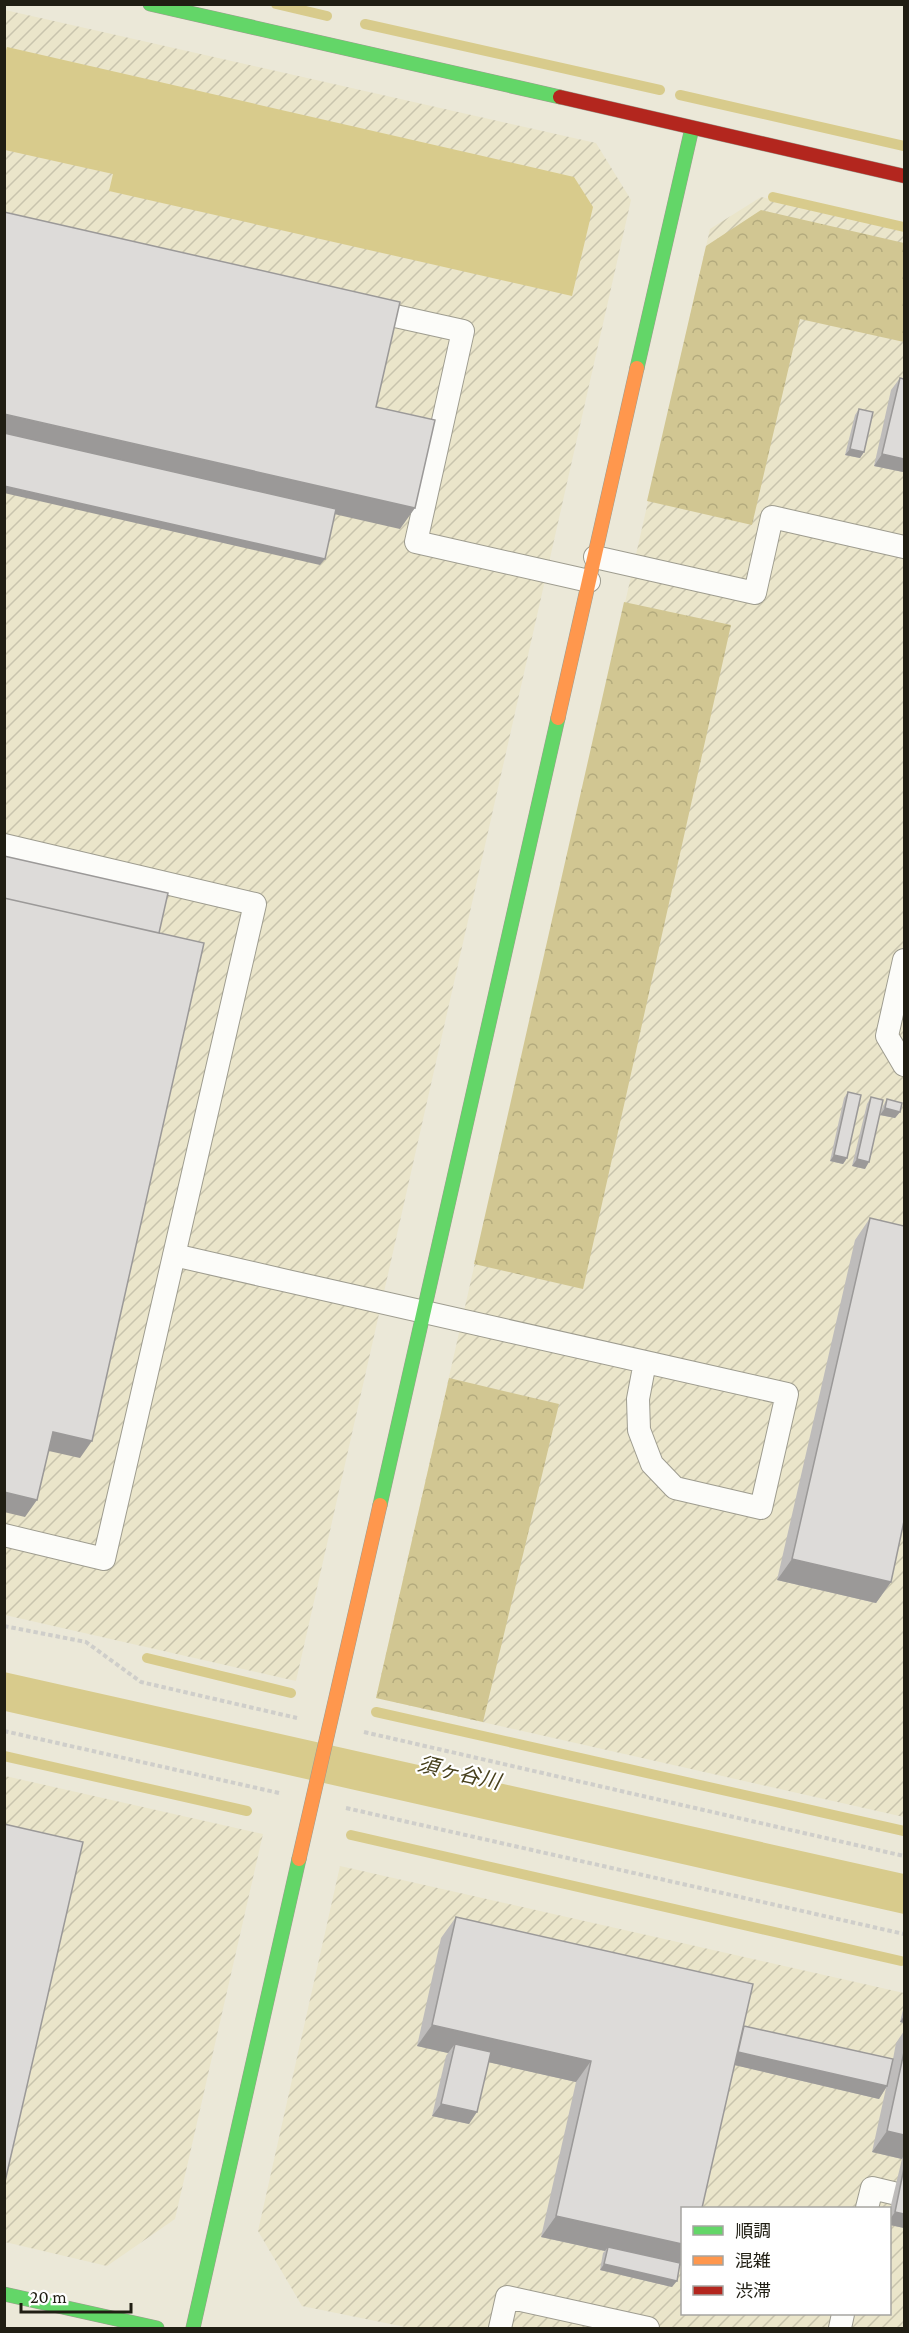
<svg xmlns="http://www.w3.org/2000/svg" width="909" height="2333" viewBox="0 0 909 2333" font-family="'Crimson Pro','Noto Sans JP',serif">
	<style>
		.industrial { fill: url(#industrial-furrows); fill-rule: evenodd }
		.forest { fill: url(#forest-crowns) }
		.water { fill: #d8cb8c }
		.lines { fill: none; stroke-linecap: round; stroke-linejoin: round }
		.stream { stroke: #d8cb8c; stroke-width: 10 }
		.lane-casing { stroke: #9e9c8f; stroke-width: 24 }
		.fast-casing { stroke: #9e9c8f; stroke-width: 15 }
		.slow-casing { stroke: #9e9c8f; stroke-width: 15 }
		.jam-casing { stroke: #9e9c8f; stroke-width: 15 }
		.path { stroke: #cfceca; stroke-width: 4; stroke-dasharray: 4.5 3; stroke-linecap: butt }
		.lane { stroke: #fcfcf9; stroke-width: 22 }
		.fast { stroke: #63d668; stroke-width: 14 }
		.slow { stroke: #ff974d; stroke-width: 14 }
		.jam { stroke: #b3261e; stroke-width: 14 }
		.wall { fill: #bebcbb }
		.shaded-wall { fill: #9b9998 }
		.building { fill: #dddbd9; stroke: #9b9998; stroke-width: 1.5 }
		.labels { text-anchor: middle; stroke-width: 4.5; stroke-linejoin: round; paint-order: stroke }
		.water-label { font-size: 21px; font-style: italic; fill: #48411d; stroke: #fff }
	</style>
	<defs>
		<pattern id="industrial-furrows" width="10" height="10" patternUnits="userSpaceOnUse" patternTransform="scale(1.5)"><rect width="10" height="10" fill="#eae5ca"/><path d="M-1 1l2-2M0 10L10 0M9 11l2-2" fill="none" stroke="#c8c4ad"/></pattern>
		<pattern id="forest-crowns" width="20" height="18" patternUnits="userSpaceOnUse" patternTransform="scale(1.5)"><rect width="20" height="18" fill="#d1c692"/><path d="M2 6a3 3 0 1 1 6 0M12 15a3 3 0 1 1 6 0" fill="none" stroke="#b3aa7d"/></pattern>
	</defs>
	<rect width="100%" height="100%" fill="#ebe8d8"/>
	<path class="industrial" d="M5 10 596 143 631 200 296 1681 5 1615Z
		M761 197 904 229V1817L376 1698 710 229Z
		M5 1776 263 1834 175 2219 107 2266 5 2242Z
		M340 1866 904 1993V2328H410L302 2306 258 2231ZM682 2208H890V2314H682Z"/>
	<path class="forest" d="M761 210 904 243V342L800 319 752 525 647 501 706 246Z
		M624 602 731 625 583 1289 474 1264Z
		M449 1378 559 1404 483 1722 376 1698Z"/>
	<path class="water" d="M7 47 574 177 593 207 572 296 109 191 113 174 5 150 4 57Z
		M4 1672 904 1874V1914L5 1711Z"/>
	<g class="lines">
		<path class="stream" d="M276 4 327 16
			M365 24 660 90
			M680 95 904 146
			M773 197 904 227
			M147 1658 291 1693
			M376 1712 904 1831
			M4 1756 247 1811
			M351 1835 901 1961"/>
		<g class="lane-casing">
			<path id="lane" d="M368 310 463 331 416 542 589 581
				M595 557 755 593 772 517 904 547
				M4 845 255 904 104 1559 4 1535
				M904 960 887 1036 904 1065
				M174 1255C378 1302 582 1348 787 1394L761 1508 675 1488 652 1464 639 1430 638 1399 645 1362
				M867 2208 872 2188 893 2193
				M500 2328 507 2297 648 2328
				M840 2328 843 2314"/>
		</g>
		<g class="fast-casing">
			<path id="fast" d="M150 4 560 97
				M637 368 692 128
				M380 1505 558 718
				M4 2294 157 2328
				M193 2328 299 1859"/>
		</g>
		<g class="slow-casing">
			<path id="slow" d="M558 718 637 368
				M299 1859 380 1505"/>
		</g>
		<g class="jam-casing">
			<path id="jam" d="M560 97 904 176"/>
		</g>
		<path class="path" d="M4 1626 86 1642 141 1682 297 1718
			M4 1731 279 1793
			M364 1732 904 1856
			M346 1808 904 1934"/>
		<use href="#lane" class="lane"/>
		<use href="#fast" class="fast"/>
		<use href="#slow" class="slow"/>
		<use href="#jam" class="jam"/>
	</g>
	<path class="wall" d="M900 378 904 379V470L903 472 874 466 891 390Z
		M859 409 864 452 860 458 845 455 855 415Z
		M848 1092 847 1158 843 1164 830 1161 844 1098Z
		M871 1097 865 1169 852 1166 867 1104Z
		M887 1099 900 1112 895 1118 880 1115 883 1106Z
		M870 1218 891 1582 876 1603 777 1580 855 1240Z
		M456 1917 743 2026 893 2059 896 2043 904 2031V2228L890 2225V2209L902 2159 872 2152 886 2088 879 2099 735 2065 682 2208V2263L679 2267 672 2287 600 2270 603 2253 605 2251 541 2237 576 2082 488 2062 469 2124 432 2116 446 2056 448 2053 417 2046 441 1938Z
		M904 2008V2023L900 2022 903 2010Z"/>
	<path class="shaded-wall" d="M4 414 415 508 400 529 4 439Z
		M850 449 864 452 860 458 845 455Z
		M882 454 904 459V470L903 472 874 466Z
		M4 486 325 559 320 565 4 493Z
		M885 1108 900 1112 895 1118 880 1115Z
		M834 1155 847 1158 843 1164 830 1161Z
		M857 1159 869 1162 865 1169 852 1166Z
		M53 1432 92 1441 80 1458 40 1449Z
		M4 1492 37 1500 25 1517 4 1512Z
		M792 1559 891 1582 876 1603 777 1580Z
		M904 2016V2023L900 2022Z
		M432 2025 591 2061 576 2082 452 2054 455 2044 448 2053 417 2046Z
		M738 2052 887 2086 879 2099 730 2064Z
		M441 2104 477 2112 469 2124 432 2116Z
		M887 2131 904 2135V2155L902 2159 872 2152Z
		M895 2212 904 2214V2228L890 2225V2219Z
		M556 2216 682 2244V2263L679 2268 608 2247 605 2251 541 2237Z
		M604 2264 677 2281 672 2287 600 2270Z"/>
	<path class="building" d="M4 212 400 302 376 407 435 420 415 508 4 414Z
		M900 378 904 379V459L882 454Z
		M859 409 873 412 864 452 850 449Z
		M4 433 336 509 325 559 4 486Z
		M4 856 168 893 159 933 4 898Z
		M4 898 204 943 92 1441 53 1432 37 1500 4 1492Z
		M848 1092 861 1095 847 1158 834 1155Z
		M871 1097 883 1100 869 1162 857 1159Z
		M887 1099 902 1103 900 1112 885 1108Z
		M870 1218 904 1226V1521L891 1582 792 1559Z
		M4 1824 83 1842 4 2186Z
		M456 1917 753 1984 702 2208H682V2244L556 2216 591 2061 432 2025Z
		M744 2026 893 2059 887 2086 738 2052Z
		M455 2044 491 2052 477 2112 441 2104Z
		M904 2052V2135L887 2131Z
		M904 2168V2214L895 2212Z
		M608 2247 680 2263 677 2281 604 2264Z"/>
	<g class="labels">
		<g class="water-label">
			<text transform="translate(459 1773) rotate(13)" y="7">須ヶ谷川</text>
		</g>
	</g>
	<rect width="909" height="2333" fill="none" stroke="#201e13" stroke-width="12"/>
	<rect x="681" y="2207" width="210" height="108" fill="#ffffff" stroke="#a6a5a1" stroke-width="1.5"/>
	<rect x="693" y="2226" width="30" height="9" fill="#63d668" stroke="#a6a5a1" stroke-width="1.5"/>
	<text x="735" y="2237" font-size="18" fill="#201e13">順調</text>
	<rect x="693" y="2256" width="30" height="9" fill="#ff974d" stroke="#a6a5a1" stroke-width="1.5"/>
	<text x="735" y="2267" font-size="18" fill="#201e13">混雑</text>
	<rect x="693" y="2286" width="30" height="9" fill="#b3261e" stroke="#a6a5a1" stroke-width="1.5"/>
	<text x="735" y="2297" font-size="18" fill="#201e13">渋滞</text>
	<path d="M21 2303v9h110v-9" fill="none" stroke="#201e13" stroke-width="3"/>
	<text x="30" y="2303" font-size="18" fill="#201e13" stroke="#ffffff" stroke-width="4.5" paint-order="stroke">20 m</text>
</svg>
